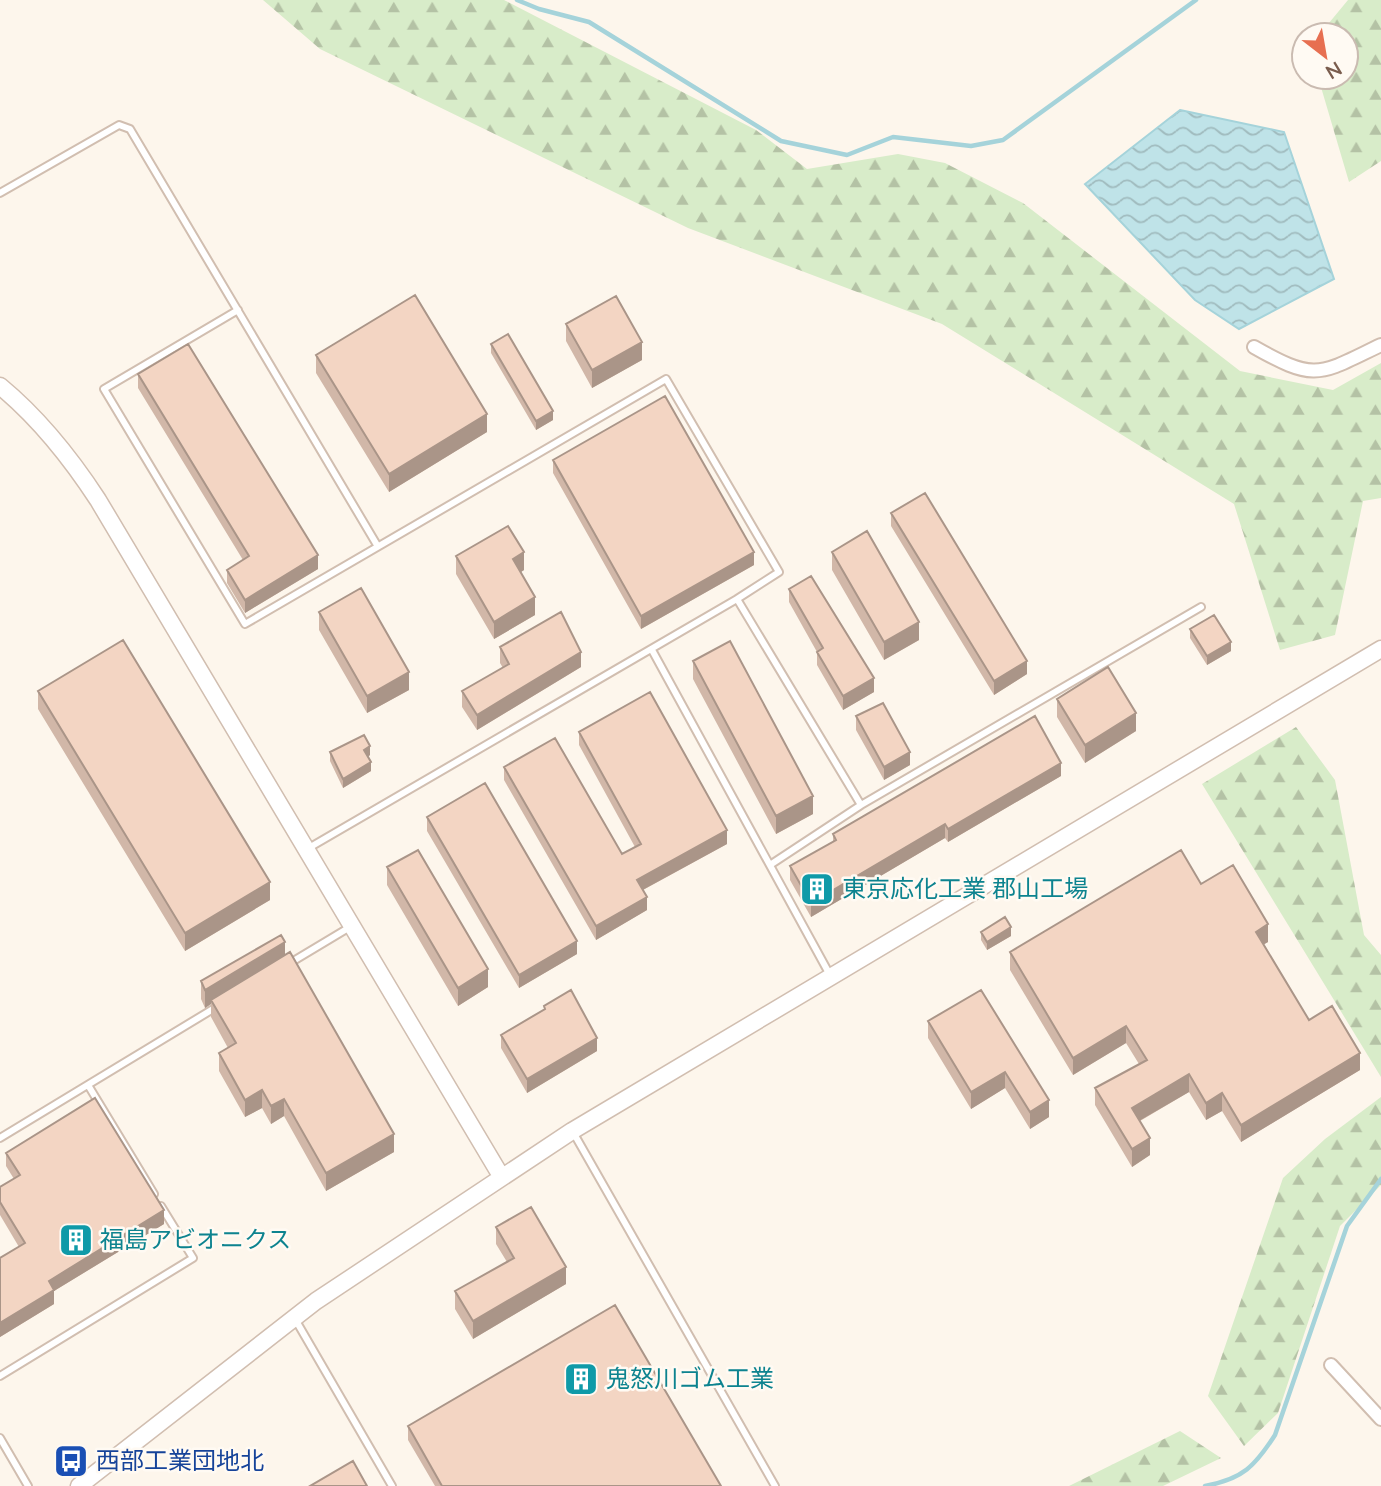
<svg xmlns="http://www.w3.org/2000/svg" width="1381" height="1486" viewBox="0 0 1381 1486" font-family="Lato,'Noto Sans JP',sans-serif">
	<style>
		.forest { fill: url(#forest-firs) }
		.water { fill: url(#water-waves); stroke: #a5d3da; stroke-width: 2 }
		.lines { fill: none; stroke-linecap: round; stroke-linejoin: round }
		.stream { stroke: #a5d3da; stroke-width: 4.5 }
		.service-casing { stroke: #d1beb0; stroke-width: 10 }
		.minor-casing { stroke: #d1beb0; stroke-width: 16 }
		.tertiary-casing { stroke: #d1beb0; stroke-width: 19 }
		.service { stroke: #fff; stroke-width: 6 }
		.minor { stroke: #fff; stroke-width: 12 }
		.tertiary { stroke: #fff; stroke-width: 16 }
		.wall { fill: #d1b7a8 }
		.shaded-wall { fill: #aa9588 }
		.building { fill: #f3d5c3; stroke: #aa9588; stroke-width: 2 }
		.labels { text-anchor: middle; stroke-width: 5; stroke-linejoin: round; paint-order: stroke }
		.culture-label { font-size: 24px; fill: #0d838f; stroke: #fffaf3; text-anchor: start }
		.transit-label { font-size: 24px; fill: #164399; stroke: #fffaf3; text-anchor: start }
	</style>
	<defs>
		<pattern id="forest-firs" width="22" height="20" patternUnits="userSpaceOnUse" patternTransform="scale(1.75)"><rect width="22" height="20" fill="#d8ecc9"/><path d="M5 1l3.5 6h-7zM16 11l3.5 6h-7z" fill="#b4c2a5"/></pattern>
		<pattern id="water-waves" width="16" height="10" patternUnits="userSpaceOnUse" patternTransform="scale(1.75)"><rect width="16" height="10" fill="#bfe3e8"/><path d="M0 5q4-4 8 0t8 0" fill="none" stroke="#a0bbbe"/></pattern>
	</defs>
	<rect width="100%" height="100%" fill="#fdf6ec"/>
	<path class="forest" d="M263 0H504L756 130 807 169 898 154 945 163 1023 203 1240 371 1333 390 1381 363V498L1363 501 1335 635 1280 650 1234 504 942 324 688 228 320 49Z
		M1348 0H1381V161L1349 182 1318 77H1346V35H1319Z
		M1296 727 1335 780 1364 935 1381 955V1077L1202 784Z
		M1381 1097V1185L1340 1226 1278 1413 1244 1446 1208 1396 1283 1178 1325 1139Z
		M1180 1431 1221 1458 1163 1486H1069Z"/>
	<path class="water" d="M1180 110 1284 132 1334 279 1239 329 1195 300 1085 184Z"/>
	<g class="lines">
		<path class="stream" d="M517 0 539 9 589 22 781 141 847 155 893 137 971 146 1003 140 1196 0
			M1205 1486C1243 1479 1255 1466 1275 1435L1347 1226 1381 1179"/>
		<g class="service-casing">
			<path id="service" d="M0 193 119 125 130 129 377 545
				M238 310 104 389 245 624 666 379 779 572 737 599
				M652 650 830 975
				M307 849 737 599 861 805
				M770 865 861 805 1201 607
				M290 963 350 927
				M88 1085 154 1194
				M573 1132 775 1486
				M0 1138 218 1006
				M295 1319 392 1486
				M0 1376 193 1258 161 1206
				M0 1438 28 1486"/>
		</g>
		<g class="minor-casing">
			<path id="minor" d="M1254 347C1317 383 1320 374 1381 345
				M1331 1365 1381 1419"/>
		</g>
		<g class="tertiary-casing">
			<path id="tertiary" d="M0 386C40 419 70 457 98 500L501 1176
				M79 1486 316 1301 572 1131 1381 649"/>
		</g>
		<use href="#service" class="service"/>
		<use href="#minor" class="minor"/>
		<use href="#tertiary" class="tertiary"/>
	</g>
	<path class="wall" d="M566 324 642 360 592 388 566 341Z
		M491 344 553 420 536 430 491 353Z
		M316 355 487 432 389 492 316 373Z
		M138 374 318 569 245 613 227 583V570L243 560 138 388Z
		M553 460 754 565 641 629 553 473Z
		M891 513 1027 674 994 695 891 526Z
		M832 552 919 640 884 660 832 570Z
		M456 556 524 570 521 572 535 615 494 639 456 574Z
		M789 589 874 692 843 710 817 665V652L789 602Z
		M319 612 409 690 367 713 319 630Z
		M1190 629 1231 651 1207 665 1190 638Z
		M500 647 581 667 477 730 462 707V691L503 668 500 663Z
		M693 661 813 814 776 834 693 679Z
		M38 691 270 900 185 951 38 709Z
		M1057 699 1136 731 1085 763 1057 717Z
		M856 716 910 765 884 780 856 730Z
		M579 732 727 844 643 890 647 910 596 940 504 780V767L622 854 635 847 579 745Z
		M330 752 370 755 368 757 371 771 343 788 330 761Z
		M1061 776 948 842 945 838 811 917 790 880V866L833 842V834Z
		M427 817 577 954 519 988 427 831Z
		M387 867 488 987 458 1006 387 885Z
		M1201 884 1268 942 1264 944 1309 1020 1360 1070 1241 1142 1222 1111 1206 1120 1189 1092 1140 1121 1150 1155 1132 1167 1095 1105V1088L1139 1064 1126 1043 1073 1075 1010 970V952Z
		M981 932 1011 936 987 950 981 940Z
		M285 955 394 1152 326 1191 284 1116 271 1124 262 1108 245 1117 219 1071V1053L228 1048 211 1017V1004L205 1008 201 999V981Z
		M981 990 1049 1117 1030 1129 1005 1088 971 1109 928 1038V1021Z
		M544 1006 597 1051 527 1093 501 1048V1035L544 1010Z
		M6 1153 164 1224 54 1291V1304L0 1337V1258L19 1247 0 1215V1187L14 1179 6 1166Z
		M496 1227 566 1284 473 1339 455 1309V1291L507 1262 496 1244Z
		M408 1426 721 1486H435L408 1440Z"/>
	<path class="shaded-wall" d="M642 342V360L592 388V370Z
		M553 411V420L536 430V421Z
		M487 414V432L389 492V474Z
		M524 552V570L513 577V559Z
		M754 552V565L641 629V616Z
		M318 555V569L245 613V600Z
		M535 597V615L494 639V622Z
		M919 622V640L884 660V642Z
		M1231 642V651L1207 665V656Z
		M581 652V667L477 730V715Z
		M1027 661V674L994 695V681Z
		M409 672V690L367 713V696Z
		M874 678V692L843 710V696Z
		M1136 713V731L1085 763V745Z
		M370 746V755L364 759V750Z
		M910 752V765L884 780V767Z
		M371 762V771L343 788V779Z
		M1061 763V776L948 842V829Z
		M813 796V814L776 834V816Z
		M945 824V838L811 917V903Z
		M727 830V844L637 893V880Z
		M270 882V900L185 951V933Z
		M647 897V910L596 940V926Z
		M1268 924V942L1256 949V932Z
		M1011 927V936L987 950V942Z
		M577 941V954L519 988V975Z
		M285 942V960L211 1000V1004L205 1008V990Z
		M488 969V987L458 1006V988Z
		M1126 1026V1043L1073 1075V1058Z
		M597 1038V1051L527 1093V1079Z
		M1360 1053V1070L1241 1142V1125Z
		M1005 1072V1088L971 1109V1092Z
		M1189 1074V1092L1132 1125V1108Z
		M262 1090V1108L245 1117V1100Z
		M1222 1093V1111L1206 1120V1103Z
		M284 1099V1116L271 1124V1106Z
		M1049 1100V1117L1030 1129V1112Z
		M394 1134V1152L326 1191V1173Z
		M1150 1138V1155L1132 1167V1149Z
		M164 1210V1224L54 1291V1304L0 1337V1323L49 1281Z
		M566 1267V1284L473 1339V1321Z"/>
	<path class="building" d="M415 295 487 414 389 474 316 355Z
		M616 296 642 342 592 370 566 324Z
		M508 334 553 411 536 421 491 344Z
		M188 344 318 555 245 600 227 570 249 556 138 374Z
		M665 396 754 552 641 616 553 460Z
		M925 493 1027 661 994 681 891 513Z
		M508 526 524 552 513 559 535 597 494 622 456 556Z
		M867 531 919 622 884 642 832 552Z
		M811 576 874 678 843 696 817 652 823 648 789 589Z
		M361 588 409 672 367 696 319 612Z
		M561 612 581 652 477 715 462 691 509 664 500 647Z
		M1214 615 1231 642 1207 656 1190 629Z
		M123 640 270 882 185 933 38 691Z
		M730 641 813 796 776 816 693 661Z
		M1108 667 1136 713 1085 745 1057 699Z
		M650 692 727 830 637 880 647 897 596 926 504 767 555 738 622 854 641 844 579 732Z
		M883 703 910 752 884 767 856 716Z
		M1035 716 1061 763 948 829 945 824 811 903 790 866 836 840 833 834Z
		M364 735 370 746 364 750 371 762 343 779 330 752Z
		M485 783 577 941 519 975 427 817Z
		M418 850 488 969 458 988 387 867Z
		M1181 850 1201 884 1233 865 1268 924 1256 932 1309 1020 1332 1006 1360 1053 1241 1125 1222 1093 1206 1103 1189 1074 1132 1108 1150 1138 1132 1149 1095 1088 1147 1060 1126 1026 1073 1058 1010 952Z
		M1005 917 1011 927 987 942 981 932Z
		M281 935 285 942 205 990 201 981Z
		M290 952 394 1134 326 1173 284 1099 271 1106 262 1090 245 1100 219 1053 236 1043 211 1000Z
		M571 990 597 1038 527 1079 501 1035 545 1009 544 1006Z
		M981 990 1049 1100 1030 1112 1005 1072 971 1092 928 1021Z
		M95 1098 164 1210 49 1281 54 1290 0 1323V1258L25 1243 0 1202V1187L20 1175 6 1153Z
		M531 1207 566 1267 473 1321 455 1291 514 1258 496 1227Z
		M615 1305 721 1486H442L408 1426Z
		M353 1461 367 1486H310Z"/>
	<defs>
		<g id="building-square" transform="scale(1.75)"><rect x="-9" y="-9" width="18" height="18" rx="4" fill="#0f9aa8" stroke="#fffaf3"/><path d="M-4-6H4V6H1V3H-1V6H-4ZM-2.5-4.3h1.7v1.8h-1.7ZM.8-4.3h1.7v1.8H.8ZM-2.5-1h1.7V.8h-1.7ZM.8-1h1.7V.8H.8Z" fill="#fff"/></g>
		<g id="bus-square" transform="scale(1.75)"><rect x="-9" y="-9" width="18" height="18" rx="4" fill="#1a4fb4" stroke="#fffaf3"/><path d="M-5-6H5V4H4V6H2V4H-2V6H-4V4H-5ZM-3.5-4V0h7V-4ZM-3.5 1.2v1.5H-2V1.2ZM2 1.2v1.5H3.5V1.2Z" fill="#fff"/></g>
	</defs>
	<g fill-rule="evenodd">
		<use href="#building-square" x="817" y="889"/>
		<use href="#building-square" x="76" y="1240"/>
		<use href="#building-square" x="581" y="1379"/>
		<use href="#bus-square" x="71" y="1461"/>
	</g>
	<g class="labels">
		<g class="culture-label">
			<text x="842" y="897">東京応化工業 郡山工場</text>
			<text x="100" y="1248">福島アビオニクス</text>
			<text x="606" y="1387">鬼怒川ゴム工業</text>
		</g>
		<g class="transit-label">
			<text x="96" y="1469">西部工業団地北</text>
		</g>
	</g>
	<g transform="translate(1325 56) rotate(149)"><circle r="33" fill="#fffaf3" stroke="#cabbb1" stroke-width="2"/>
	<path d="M0-5L12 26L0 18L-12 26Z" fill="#e76f51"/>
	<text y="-10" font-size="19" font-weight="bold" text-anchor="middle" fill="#7a5c4d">N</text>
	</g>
</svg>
